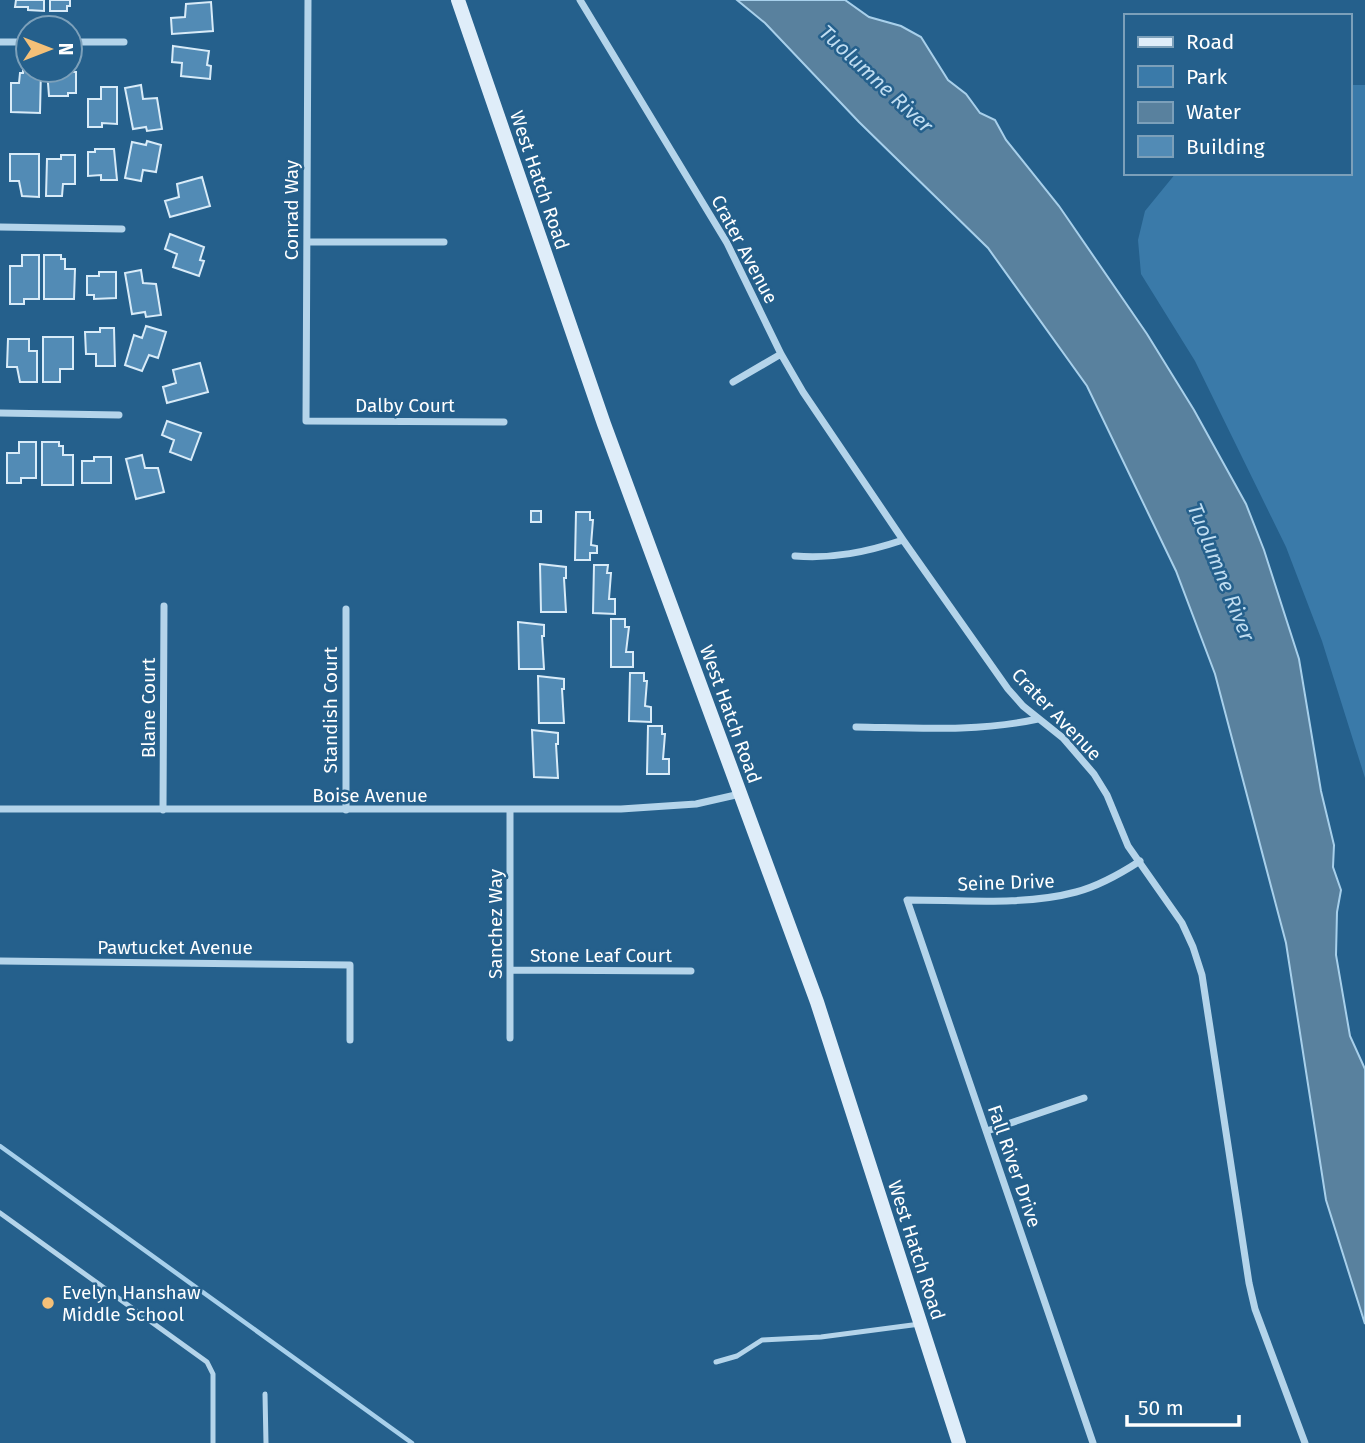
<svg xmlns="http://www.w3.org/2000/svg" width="1365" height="1443" viewBox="0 0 1365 1443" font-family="'Fira Sans',sans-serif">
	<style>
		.green { fill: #3a7aa9 }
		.water { fill: #59819e; stroke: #a8d0eb; stroke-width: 2 }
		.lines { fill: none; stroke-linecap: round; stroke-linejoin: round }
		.stream { stroke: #a8d0eb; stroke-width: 4.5 }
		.building { fill: #528bb5; stroke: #d8ebf8; stroke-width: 2 }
		.service { stroke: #b4d4ea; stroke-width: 5 }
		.minor { stroke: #b4d4ea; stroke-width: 7 }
		.secondary { stroke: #dfedf9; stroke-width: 14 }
		.poi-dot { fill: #f4c078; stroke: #25608c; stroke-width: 2.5 }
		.labels { text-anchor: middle; stroke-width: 5; stroke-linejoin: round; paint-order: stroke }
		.street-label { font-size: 19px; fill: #fff; stroke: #25608c }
		.poi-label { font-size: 19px; fill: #fff; stroke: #25608c; text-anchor: start }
		.water-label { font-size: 21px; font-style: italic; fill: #c0ddf1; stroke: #25608c }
	</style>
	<rect width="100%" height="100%" fill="#25608c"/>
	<path class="green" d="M1349 85H1365V778L1322 641 1286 547 1195 361 1141 274 1138 240 1145 211 1176 173H1349Z"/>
	<path class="water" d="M737 0H845L869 17 901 26 921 37 948 80 966 94 980 113 995 120 1006 140 1059 206 1147 334 1194 410 1246 504 1264 550 1299 659 1321 791 1334 845 1333 867 1341 890 1337 912 1336 955 1350 1036 1365 1069V1324L1326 1200 1286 943 1215 674 1176 571 1087 386 988 248 859 122 765 23Z"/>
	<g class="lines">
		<path class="stream" d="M0 1146 412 1443"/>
	</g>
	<path class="building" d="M16 0H44V11L28 10V7H15Z
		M50 0H70V6H67V11H50Z
		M211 2 213 31 172 34 171 18 185 17 186 4Z
		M173 46 209 51 207 65 211 66 210 79 181 76 182 63 172 62Z
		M23 70H41L40 113 11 112V83H19L20 73H23Z
		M47 70 76 72V93H68V96H49Z
		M141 85 143 99 157 98 162 129 147 131 146 127 133 129 125 88Z
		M101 87H117V124L102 123V127H88V99H101Z
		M147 141 161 145 156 172 143 170 141 181 125 178 132 142 146 145Z
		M95 149H114L117 180H101V175L88 176V152H95Z
		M10 154H39V197L22 196 19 181H10Z
		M61 155H75V184H63L62 196H46L47 159H61Z
		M202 177 210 206 170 217 165 201 179 197 177 184Z
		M170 234 204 247 200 260 204 261 199 276 173 267 177 254 165 249Z
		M22 255H39V299H24V304H10V266H22Z
		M44 255H61V259H65V269H75L74 299H44Z
		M141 270 143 283 156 284 161 315 146 317 145 312 132 314 125 273Z
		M99 272H116V298L94 299V295H87V276H99Z
		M146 326 166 332 158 358 149 355 142 371 125 365 134 335 142 338Z
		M100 328H114L115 366H96V354H86L85 332H100Z
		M43 337H73V369H60V382H43Z
		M8 339H29V351H37V382H20L17 367H7Z
		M200 363 208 392 167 403 163 387 176 383 173 370Z
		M167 421 201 433 191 460 170 452 174 440 162 435Z
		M19 442H36V478H21V483H7V453H19Z
		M42 442H59V446H63V455H73V485H42Z
		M142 455 145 468H158L164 492 136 499 126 459Z
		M94 457H111V483H82V461H94Z
		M531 511H541V522H531Z
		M576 512H590V520H593L591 545 597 546V553H590V560H575Z
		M540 564 566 567V578H564L566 612H541Z
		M594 565H608L607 573H611L609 599H615V614L593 613Z
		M611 619H625V627H629L626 652H633V667H611Z
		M518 622 544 625V636H542L544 669H519Z
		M630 673H644V681H647L645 706 651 707V722L629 721Z
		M538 676 564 679V689H562L564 723H539Z
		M648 726H662V734H665L663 759H669V774H647Z
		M532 730 558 733V744H556L558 778 534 777Z"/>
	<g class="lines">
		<path class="service" d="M0 1213 207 1362 213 1374V1443
			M716 1362 737 1356 762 1340 821 1337 920 1324
			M265 1394 266 1443"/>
		<path class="minor" d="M308 0 306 421 504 422
			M580 0 727 243 781 354 803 392 903 540 1008 689 1023 706 1063 738 1094 774 1107 795 1128 846 1182 923 1193 947 1202 975 1249 1283 1255 1309 1305 1443
			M0 42H28
			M70 42H124
			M0 227 122 229
			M307 242H444
			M733 382 781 354
			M0 413 119 415
			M795 556C833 559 867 552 903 540
			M346 609V810
			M856 727C917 728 978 732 1038 719
			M0 809H621L696 804 740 794
			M163 810 164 606
			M510 810V1038
			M0 961 350 965V1040
			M510 970 691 971
			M987 1131 1084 1098
			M1093 1443 907 900C961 900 1024 906 1076 892 1099 886 1120 874 1140 861"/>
		<path class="secondary" d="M458 0 604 424 817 1002 959 1443"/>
	</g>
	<circle class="poi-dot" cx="48" cy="1303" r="7"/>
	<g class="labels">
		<g class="street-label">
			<text transform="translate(540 180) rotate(71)" y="7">West Hatch Road</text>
			<text transform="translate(291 210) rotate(-90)" y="7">Conrad Way</text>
			<text transform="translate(745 249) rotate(62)" y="7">Crater Avenue</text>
			<text x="405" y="412">Dalby Court</text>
			<text transform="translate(148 708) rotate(-90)" y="7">Blane Court</text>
			<text transform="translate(330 710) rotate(-90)" y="7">Standish Court</text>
			<text transform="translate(731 714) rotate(70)" y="7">West Hatch Road</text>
			<text transform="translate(1057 714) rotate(46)" y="7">Crater Avenue</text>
			<text x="370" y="802">Boise Avenue</text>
			<text transform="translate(1006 882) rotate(-2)" y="7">Seine Drive</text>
			<text transform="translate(495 924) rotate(-90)" y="7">Sanchez Way</text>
			<text x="175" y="954">Pawtucket Avenue</text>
			<text x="601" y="962">Stone Leaf Court</text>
			<text transform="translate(1015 1166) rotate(71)" y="7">Fall River Drive</text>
			<text transform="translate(917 1250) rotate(72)" y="7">West Hatch Road</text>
		</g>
		<g class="poi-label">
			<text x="62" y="1299">Evelyn Hanshaw<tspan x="62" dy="22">Middle School</tspan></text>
		</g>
		<g class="water-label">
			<text transform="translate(876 79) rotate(43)" y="7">Tuolumne River</text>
			<text transform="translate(1221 572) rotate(68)" y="7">Tuolumne River</text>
		</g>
	</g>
	<rect x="1124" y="14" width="228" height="161" fill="#25608c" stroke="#7ca0ba" stroke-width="2"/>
	<rect x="1138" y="37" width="35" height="10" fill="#dfedf9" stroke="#7ca0ba" stroke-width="2"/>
	<text x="1186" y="49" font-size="21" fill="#ffffff">Road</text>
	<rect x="1138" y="66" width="35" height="21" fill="#3a7aa9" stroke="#7ca0ba" stroke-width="2"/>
	<text x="1186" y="84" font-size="21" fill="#ffffff">Park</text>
	<rect x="1138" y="102" width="35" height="21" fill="#59819e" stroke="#7ca0ba" stroke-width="2"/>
	<text x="1186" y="119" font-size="21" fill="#ffffff">Water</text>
	<rect x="1138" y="136" width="35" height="21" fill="#528bb5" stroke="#7ca0ba" stroke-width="2"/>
	<text x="1186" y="154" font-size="21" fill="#ffffff">Building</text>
	<g transform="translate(49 49) rotate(90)"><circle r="33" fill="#25608c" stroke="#7ca0ba" stroke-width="2"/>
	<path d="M0-5L12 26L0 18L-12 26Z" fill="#f4c078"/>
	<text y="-10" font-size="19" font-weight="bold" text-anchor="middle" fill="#ffffff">N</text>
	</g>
	<path d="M1127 1415v10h112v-10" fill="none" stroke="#ffffff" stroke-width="3.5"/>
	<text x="1138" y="1415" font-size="21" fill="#ffffff" stroke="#25608c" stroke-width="5" paint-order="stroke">50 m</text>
</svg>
